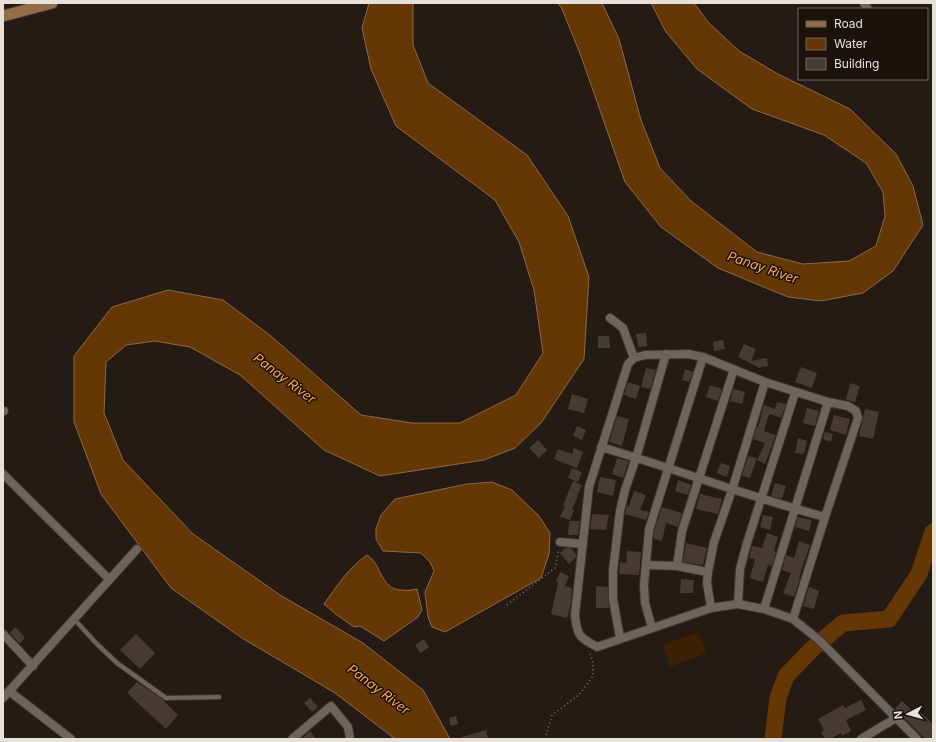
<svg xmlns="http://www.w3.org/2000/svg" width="936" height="742" viewBox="0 0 936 742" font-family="Inter,sans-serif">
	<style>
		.green { fill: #3d2004 }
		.water { fill: #653704; stroke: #8c6a45 }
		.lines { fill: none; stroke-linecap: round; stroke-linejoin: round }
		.river { stroke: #653704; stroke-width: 17 }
		.building { fill: #453b34 }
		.lane-casing { stroke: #3c3632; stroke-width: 6 }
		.street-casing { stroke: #3c3632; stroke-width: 10 }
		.secondary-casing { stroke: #3c3632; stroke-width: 13 }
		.path { stroke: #7f7872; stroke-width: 1.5; stroke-dasharray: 1 3; stroke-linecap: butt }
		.lane { stroke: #6f645c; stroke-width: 4 }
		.street { stroke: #6f645c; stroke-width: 8 }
		.secondary { stroke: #926d48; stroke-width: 11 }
		.labels { text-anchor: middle; stroke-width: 3; stroke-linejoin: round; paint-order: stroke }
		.water-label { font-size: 13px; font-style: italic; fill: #fea759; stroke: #1a120b }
	</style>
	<rect width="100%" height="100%" fill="#231b14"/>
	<path class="green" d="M698 632 706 653 670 667 663 645Z"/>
	<path class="water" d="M369 3H413V45L428 83 527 155 568 216 589 277 584 359 541 423 515 448 484 460 380 476 324 450 240 375 190 347 155 341 126 345 106 362 104 413 123 460 193 534 280 595 363 643 423 690 450 739H395L335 693 242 638 171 588 101 494 74 422V356L112 307 168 290 223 300 271 336 361 415 412 423H460L516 395 543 353 534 290 519 242 495 200 396 126 371 69 362 28Z
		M558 3H602L619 39 641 120 660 168 691 201 757 252 803 264 849 261 876 246 885 216 883 192 866 163 824 135 752 109 697 69 666 32 651 3H694L708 22 739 51 778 74 850 109 896 154 913 186 923 225 893 271 863 293 821 301 788 297 718 268 661 227 625 182 581 56 562 9Z
		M492 482 512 490 539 516 550 533 549 554 541 578 445 632 432 627 428 617 425 592 434 571 430 562 421 553 383 551 376 539V529L381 515 395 499 467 484Z
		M367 555C382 564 380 589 401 590 406 591 412 590 417 589L422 610 418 617 384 641 360 626 354 627 337 615 324 604C337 586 349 567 367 555Z"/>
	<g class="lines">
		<path class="river" d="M773 739 778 698 786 676 812 649 843 623 889 619 919 574 933 532"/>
	</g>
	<path class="building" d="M646 333 647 346 638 347 636 334Z
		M598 336H609L610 348H598Z
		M723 340 725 349 714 351 713 342Z
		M744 344 756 349 751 361 767 358 768 366 758 368V367L738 357Z
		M801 367 817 373 812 388 795 382Z
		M646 368 656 370 650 389 641 387Z
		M685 369 693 372 689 382 682 380Z
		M628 382 640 386 636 399 624 395Z
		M850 383 860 386 855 402 846 400Z
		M710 385 722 389 718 401 706 397Z
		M733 389 745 392 742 404 730 401Z
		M572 394 588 399 584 413 568 409Z
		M777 402 786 404 781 418 770 414 768 417 764 431 776 435 765 464 757 460 765 443 753 439 757 426 758 427 764 405 775 409Z
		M807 408 819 411 815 426 803 423Z
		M865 409 879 412 873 439 859 436Z
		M834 415 850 419 846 435 830 430Z
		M617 416 629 419 622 446 609 442Z
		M577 426 586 430 582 440 573 436Z
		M825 432 833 434 831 442 823 439Z
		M798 438 807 441 804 454 795 453Z
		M538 440 547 450 539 458 529 448Z
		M574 448 583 452 577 468 554 459 558 449 572 454Z
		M748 456 757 458 750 478 742 476Z
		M617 458 629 461 623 478 612 474Z
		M721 463 730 466 727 477 717 473Z
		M572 468 582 472 578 482 568 478Z
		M600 477 616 480 613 496 597 492Z
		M678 480 691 485 688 495 675 491Z
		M573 481 582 485 572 510H574L570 520 560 517 565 506 563 505Z
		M775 483 786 486 782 499 771 496Z
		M634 491 646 495 640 510 649 512 646 520 625 514 627 505 629 506Z
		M700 494 722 499 718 514 696 509Z
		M662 507 682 513 678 527 666 523 662 541 654 539V531Z
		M592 514 609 515 606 530 590 529Z
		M763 515 773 517 770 530 760 527Z
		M798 517 812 520 809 531 795 527Z
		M569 521H580L578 535H568Z
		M767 533 778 537 774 551 776 552 772 566 768 565 763 582 750 578 755 559 749 558 752 546 762 548Z
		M799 541 810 545 799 577 800 578 794 597 783 593 791 573 782 570 786 555 794 558Z
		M686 543 707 548 703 565 683 562Z
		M565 548H571L576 554V557L569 564 560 553Z
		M627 551 641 552 639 575 619 574 620 562 626 563Z
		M560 572 569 576 565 586 572 588 571 604 567 618 551 614 558 583 556 582Z
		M681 579 694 580 693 593H680Z
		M596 586 608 587 609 608H596Z
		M809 587 819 591 814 609 803 606Z
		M15 627 25 637 20 644 10 633Z
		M136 634 155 653 140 669 120 650Z
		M424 639 429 647 420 653 415 645Z
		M137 682 161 698 178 715 166 729 127 693Z
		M310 698 318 707 312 712 304 703Z
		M861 700 866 710 846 720 851 731 842 736 841 733 830 739H825L821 732 824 730 818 719 843 705 845 708Z
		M902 701 917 715 920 712 933 724V739H925L895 709Z
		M456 716 458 724 451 726 449 718Z
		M486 730 488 739H463L462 737Z
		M310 731 316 739H301Z"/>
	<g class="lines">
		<g class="lane-casing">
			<path id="lane" d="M74 619 96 643 117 663 166 698 219 697"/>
		</g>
		<g class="street-casing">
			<path id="street" d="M864 3 868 9
				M610 318 623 328 634 358
				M3 411H4
				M601 447C676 469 749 497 825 517
				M3 474 109 579
				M560 542 583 544
				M646 565 677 566 708 572
				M677 566 682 531 734 369
				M738 604 740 569 747 543 795 393
				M711 608 707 583 708 572 714 542 732 490 765 382
				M764 609 828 402
				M793 619 825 517 858 418 856 411 848 406 828 402 765 382 703 357 688 354 645 355 634 358 628 364 589 487 575 615C577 636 579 637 597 647L711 608 738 604 764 609 793 619 819 640 917 739
				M652 628 645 603 644 585 649 530 703 357
				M3 634 33 666
				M620 638 613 599V571L620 511 625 490 636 458 666 354
				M9 691 71 739
				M3 698 137 549
				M292 739 331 706 348 727 350 739
				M861 739 896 718"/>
		</g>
		<g class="secondary-casing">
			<path id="secondary" d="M3 16 52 3"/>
		</g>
		<path class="path" d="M507 605 555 568 559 549
			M545 739 552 715 579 695 593 676V662L590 653"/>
		<use href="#lane" class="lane"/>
		<use href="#street" class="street"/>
		<use href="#secondary" class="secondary"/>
	</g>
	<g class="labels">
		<g class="water-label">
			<text transform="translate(763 267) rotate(19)" y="5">Panay River</text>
			<text transform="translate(285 378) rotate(37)" y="5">Panay River</text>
			<text transform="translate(379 689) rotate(37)" y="5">Panay River</text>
		</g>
	</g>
	<rect width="936" height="742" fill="none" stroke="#e7e1dc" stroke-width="8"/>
	<rect x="798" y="8" width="130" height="72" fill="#1a120b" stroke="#6c655f"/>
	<rect x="806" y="21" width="20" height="6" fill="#926d48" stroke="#6c655f"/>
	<text x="834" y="28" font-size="12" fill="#e7e1dc">Road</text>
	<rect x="806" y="38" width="20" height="12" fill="#653704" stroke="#6c655f"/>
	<text x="834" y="48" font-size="12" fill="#e7e1dc">Water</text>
	<rect x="806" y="58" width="20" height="12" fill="#453b34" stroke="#6c655f"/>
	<text x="834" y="68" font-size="12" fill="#e7e1dc">Building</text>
	<g transform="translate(908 714) rotate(264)" stroke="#1a120b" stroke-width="3" paint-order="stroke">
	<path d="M0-3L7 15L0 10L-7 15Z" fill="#e7e1dc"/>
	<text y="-6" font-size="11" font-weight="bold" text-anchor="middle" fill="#e7e1dc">N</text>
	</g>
</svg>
